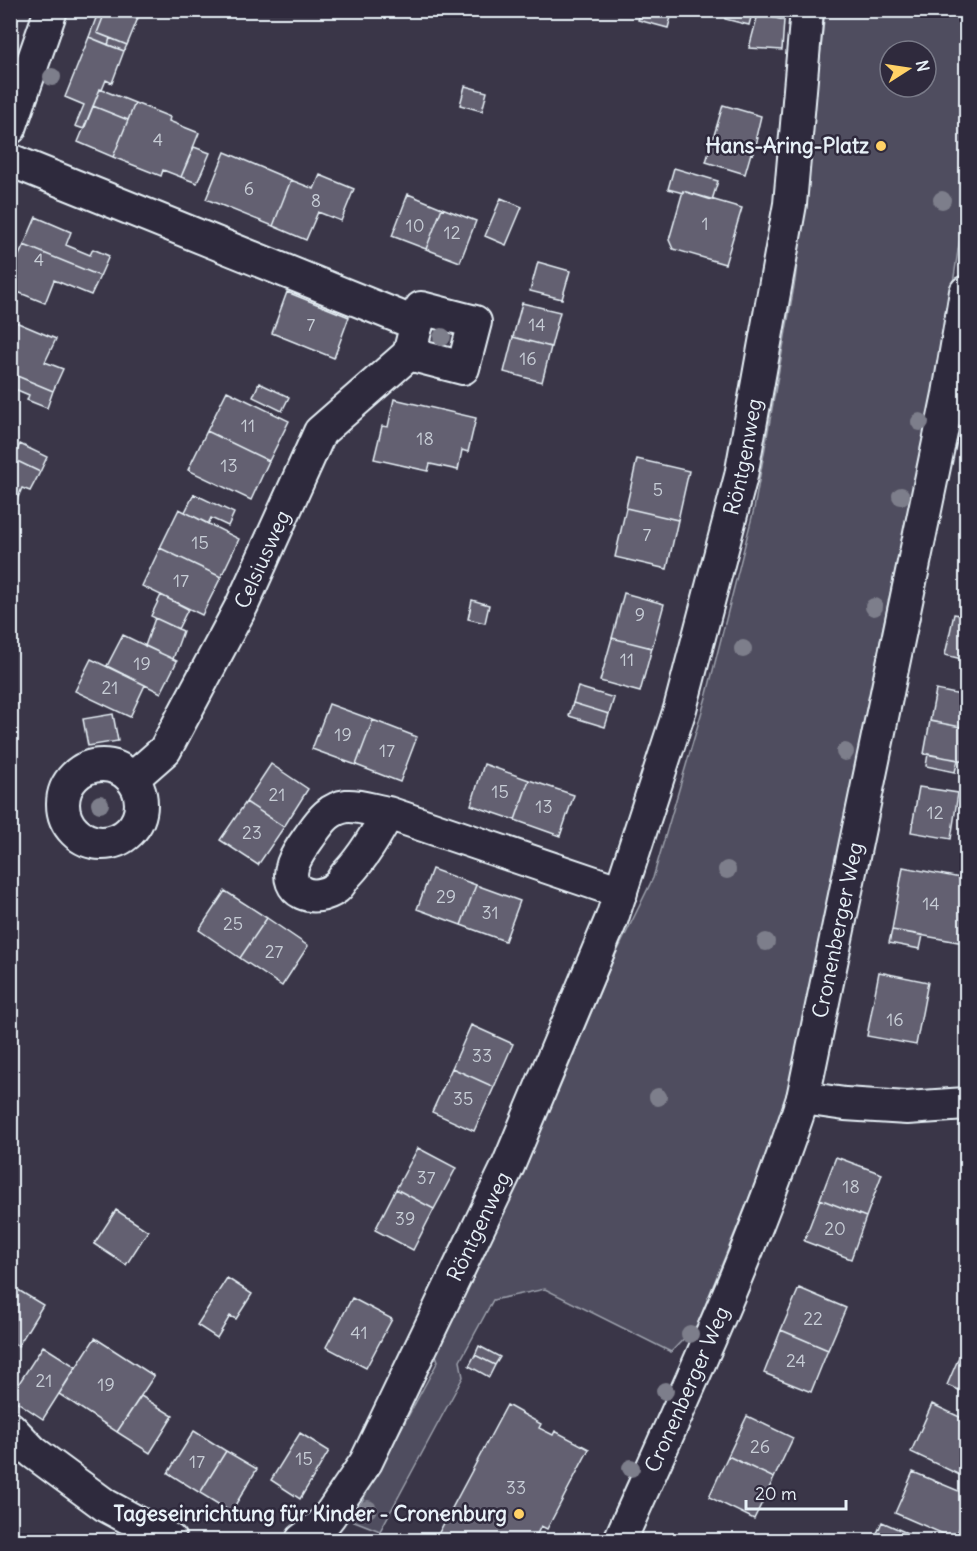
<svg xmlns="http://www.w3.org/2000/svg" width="977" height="1551" viewBox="0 0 977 1551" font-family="Delius,sans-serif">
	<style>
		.green { fill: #504e5f; stroke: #9ca0ac; stroke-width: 1.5; fill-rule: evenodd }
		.building { fill: #636171; stroke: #e8f1f8; stroke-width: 1.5 }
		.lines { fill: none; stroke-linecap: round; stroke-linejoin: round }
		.minor-casing { stroke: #e8f1f8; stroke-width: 36 }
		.minor { stroke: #2f2a3d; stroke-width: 32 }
		.tree { fill: #7d7e8b }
		.poi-dot { fill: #ffd166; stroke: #2f2a3d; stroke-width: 2 }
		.labels { text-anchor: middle; stroke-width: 5; stroke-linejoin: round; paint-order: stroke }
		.number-label { font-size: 18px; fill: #c7cdd6 }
		.poi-label { font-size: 21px; font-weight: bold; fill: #e8f1f8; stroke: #2f2a3d; text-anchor: end }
		.street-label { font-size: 21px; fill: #e8f1f8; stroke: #2f2a3d }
	</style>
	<rect width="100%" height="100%" fill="#3a3648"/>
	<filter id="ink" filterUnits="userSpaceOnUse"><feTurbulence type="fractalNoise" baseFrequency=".0167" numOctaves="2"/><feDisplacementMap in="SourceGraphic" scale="12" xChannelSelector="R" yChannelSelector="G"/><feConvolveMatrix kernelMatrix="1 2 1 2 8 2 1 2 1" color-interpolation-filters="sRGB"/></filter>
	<g filter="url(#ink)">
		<path class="green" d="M825 11H965L966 199 941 361 888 603 789 1093 765 1159 697 1325 671 1352 545 1289 493 1300 460 1361 463 1377 380 1531 352 1520 438 1361 433 1347 489 1241 543 1126C539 1114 548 1099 558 1092L614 958 653 878 707 694 754 509 795 281ZM890 51H926V87H890Z"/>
		<path class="building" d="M99 10H106L97 33 110 38 108 45 89 37Z
			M106 10 138 18 127 45 97 33Z
			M641 10H673L668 28 638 20Z
			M723 10H753L749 25 725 19Z
			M758 14 784 20 782 50 749 48Z
			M89 37 124 51 112 83 106 80 102 90 100 89 84 129 75 126 84 105 65 97Z
			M110 38 127 45 124 51 108 45Z
			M465 86 487 92 482 111 460 105Z
			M100 89 135 103 128 120 93 106Z
			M135 103 170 117 169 121 199 133 181 177 163 170 161 176 113 157Z
			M723 105 761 116 756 137 758 138 753 154 751 153 745 174 706 162Z
			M93 106 128 120 113 157 78 142Z
			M194 147 210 153 197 183 181 177Z
			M225 152 291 180 273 226 206 199Z
			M674 168 718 181 712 200 683 191V193L668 189Z
			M320 175 354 189 341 221 318 212 306 240 273 226 291 180 314 189Z
			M683 191 742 208 725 264 673 249 669 240Z
			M408 194 442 208 426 249 392 236Z
			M501 198 522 207 506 245 485 236Z
			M442 208 476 221 460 262 426 249Z
			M36 217 71 232 66 245 90 255 93 249 109 256 100 276 24 245Z
			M24 245 100 276 91 295 54 280 45 303 10 289V274Z
			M538 262 570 271 562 299 530 291Z
			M287 292 349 317 334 358 272 333Z
			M522 303 560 312 551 347 513 337Z
			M11 320 56 339 45 362 63 369 53 391 10 373Z
			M513 337 551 347 542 382 504 372Z
			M10 373 53 391 47 408 27 400 29 395 10 387Z
			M259 383 289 397 282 411 253 397Z
			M227 391 289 421 269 461 207 431Z
			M394 399 476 418 468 452 462 450 458 470 430 464 428 471 374 459 382 426 388 427Z
			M207 431 269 461 251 500 188 470Z
			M20 444 47 457 40 472 13 459Z
			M13 459 40 472 30 491 22 488 13 509 10 508V464Z
			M637 459 689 471 678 520 626 508Z
			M194 494 234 513 228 526 211 518 208 524 185 512Z
			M626 508 678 520 667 569 615 557Z
			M179 509 239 539 221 577 160 548Z
			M160 548 221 577 202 615 142 586Z
			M964 592H966V616L960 615Z
			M624 593 664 604 652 648 612 638Z
			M161 595 188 609 178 629 151 616Z
			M472 600 489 605 485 623 468 619Z
			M954 614 966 616V660L945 655Z
			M155 618 183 631 173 659 145 646Z
			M123 635 177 661 161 693 107 666Z
			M612 638 652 648 640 692 600 681Z
			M91 659 145 685 130 717 75 691Z
			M578 687 614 698 609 714 573 703Z
			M936 690 966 696V728L930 721Z
			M573 703 609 714 605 727 569 716Z
			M329 704 373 720 356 765 312 749Z
			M113 714 118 741 88 746 83 719Z
			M373 720 417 737 400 782 356 765Z
			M930 721 966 728V761L924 754Z
			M928 754 958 760 955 772 926 766Z
			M271 764 308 789 284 827 246 802Z
			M484 764 529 780 515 820 471 805Z
			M529 780 574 795 560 836 515 820Z
			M919 787 958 793 951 839 911 832Z
			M246 802 284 827 258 865 220 840Z
			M903 867 966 879V929L964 943 892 930Z
			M432 869 476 885 461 925 417 909Z
			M476 885 520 901 505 941 461 925Z
			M225 891 267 918 240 958 199 930Z
			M267 918 308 946 282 986 240 958Z
			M892 930 923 935 920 949 889 943Z
			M879 972 928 982 916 1045 867 1036Z
			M471 1025 513 1044 494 1087 452 1068Z
			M452 1068 494 1087 474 1131 432 1112Z
			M418 1148 456 1168 434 1209 396 1189Z
			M836 1157 882 1174 866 1217 820 1199Z
			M396 1189 434 1209 413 1250 375 1230Z
			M820 1199 866 1217 851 1259 804 1241Z
			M116 1210 148 1231 126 1265 94 1244Z
			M227 1278 252 1294 236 1319 230 1316 217 1338 197 1325Z
			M10 1285 43 1305 18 1346 10 1342Z
			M799 1288 846 1308 828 1350 781 1330Z
			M352 1298 392 1319 366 1368 326 1347Z
			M781 1330 828 1350 811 1392 764 1373Z
			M95 1338 154 1376 117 1432 59 1394Z
			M965 1343 966 1344V1393L947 1385Z
			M43 1346 76 1367 43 1419 10 1397Z
			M479 1346 500 1357 495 1365 475 1355Z
			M475 1355 495 1365 489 1377 469 1366Z
			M141 1396 173 1416 150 1453 117 1432Z
			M932 1404 966 1420V1478L911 1452Z
			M507 1405 541 1424 539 1428 553 1435 555 1431 589 1449 547 1529 541 1526 534 1540H536H435Z
			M747 1416 793 1438 774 1478 728 1456Z
			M194 1431 226 1451 200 1493 168 1473Z
			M300 1433 329 1451 300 1499 271 1480Z
			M226 1451 257 1469 231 1512 200 1493Z
			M728 1456 774 1478 754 1519 709 1497Z
			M913 1472 966 1494V1512L955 1539 895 1513Z
			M882 1522 923 1540H874Z"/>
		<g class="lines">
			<g class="minor-casing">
				<g id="minor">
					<path d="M10 128 51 10"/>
					<path d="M10 160 417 324"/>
					<path d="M421 308 475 322 463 368 409 354Z"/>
					<circle cx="102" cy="804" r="39"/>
					<path id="s1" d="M132 779 165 750 242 605 320 432 409 354"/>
					<path d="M388 813C376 835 364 856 347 874 343 878 340 885 336 888 314 904 283 893 293 864 297 853 305 843 312 833 321 820 330 808 347 806 359 805 375 811 388 813L621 892"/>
					<path d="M803 1098 845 1104 907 1108 966 1104"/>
					<path d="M10 1428 33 1452 105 1505 170 1540"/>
					<path id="s2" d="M302 1540 321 1526 330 1515 366 1462 508 1166 612 918 680 709 741 476 790 204 807 10"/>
					<path id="s3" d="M620 1540C685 1395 753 1250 803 1098L949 394 966 292"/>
				</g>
			</g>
			<use href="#minor" class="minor"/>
		</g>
		<g class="tree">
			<circle cx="52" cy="77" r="9"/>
			<circle cx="942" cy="200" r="9"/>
			<circle cx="442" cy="337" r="9"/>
			<circle cx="920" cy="422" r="9"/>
			<circle cx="901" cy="496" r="9"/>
			<circle cx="874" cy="607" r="9"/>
			<circle cx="743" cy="649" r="9"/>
			<circle cx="845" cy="752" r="9"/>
			<circle cx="100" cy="804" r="9"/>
			<circle cx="727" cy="870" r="9"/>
			<circle cx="766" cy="942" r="9"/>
			<circle cx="658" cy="1097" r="9"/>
			<circle cx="690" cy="1334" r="9"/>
			<circle cx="665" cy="1391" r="9"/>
			<circle cx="631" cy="1468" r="9"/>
			<circle cx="368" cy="1509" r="9"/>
		</g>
	</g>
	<g class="poi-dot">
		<circle cx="881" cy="146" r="6"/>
		<circle cx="519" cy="1514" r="6"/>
	</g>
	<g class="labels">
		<g class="number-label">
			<text x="158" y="146">4</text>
			<text x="249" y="195">6</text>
			<text x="316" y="207">8</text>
			<text x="705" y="230">1</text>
			<text x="415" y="232">10</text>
			<text x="452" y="239">12</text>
			<text x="39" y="266">4</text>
			<text x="311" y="331">7</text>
			<text x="537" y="331">14</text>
			<text x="528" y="365">16</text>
			<text x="248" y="432">11</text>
			<text x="425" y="445">18</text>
			<text x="229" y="472">13</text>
			<text x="658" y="496">5</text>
			<text x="647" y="541">7</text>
			<text x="200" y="549">15</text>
			<text x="181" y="587">17</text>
			<text x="640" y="621">9</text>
			<text x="627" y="666">11</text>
			<text x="142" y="670">19</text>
			<text x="110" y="694">21</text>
			<text x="343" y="741">19</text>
			<text x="387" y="757">17</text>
			<text x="500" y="798">15</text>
			<text x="277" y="801">21</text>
			<text x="544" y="813">13</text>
			<text x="935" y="819">12</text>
			<text x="252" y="839">23</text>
			<text x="446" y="903">29</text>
			<text x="931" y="910">14</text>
			<text x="490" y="919">31</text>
			<text x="233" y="930">25</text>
			<text x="274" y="958">27</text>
			<text x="895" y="1026">16</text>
			<text x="482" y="1062">33</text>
			<text x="463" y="1105">35</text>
			<text x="426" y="1184">37</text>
			<text x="851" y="1193">18</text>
			<text x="405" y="1225">39</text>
			<text x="835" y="1235">20</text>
			<text x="813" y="1325">22</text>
			<text x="359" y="1339">41</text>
			<text x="796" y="1367">24</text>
			<text x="44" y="1387">21</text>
			<text x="106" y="1391">19</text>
			<text x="760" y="1453">26</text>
			<text x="304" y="1465">15</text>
			<text x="197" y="1468">17</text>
			<text x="516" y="1494">33</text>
		</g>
		<g class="poi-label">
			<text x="869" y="153">Hans-Aring-Platz</text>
			<text x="507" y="1521">Tageseinrichtung für Kinder - Cronenburg</text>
		</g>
		<g class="street-label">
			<text dy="7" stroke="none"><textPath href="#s2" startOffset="1179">Röntgenweg</textPath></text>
			<text dy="7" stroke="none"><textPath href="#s1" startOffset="258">Celsiusweg</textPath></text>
			<text dy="7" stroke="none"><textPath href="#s3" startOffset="650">Cronenberger Weg</textPath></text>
			<text dy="7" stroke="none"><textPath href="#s2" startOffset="363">Röntgenweg</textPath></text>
			<text dy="7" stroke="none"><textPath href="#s3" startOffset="165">Cronenberger Weg</textPath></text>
		</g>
	</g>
	<rect width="977" height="1551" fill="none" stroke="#2f2a3d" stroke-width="36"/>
	<rect x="18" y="18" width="941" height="1515" fill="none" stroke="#e8f1f8" stroke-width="2" filter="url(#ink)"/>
	<g transform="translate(908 69) rotate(78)"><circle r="28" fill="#2f2a3d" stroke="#797a88" stroke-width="1.5"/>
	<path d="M0-4.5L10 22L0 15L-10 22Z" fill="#ffd166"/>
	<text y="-9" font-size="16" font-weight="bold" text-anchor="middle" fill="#e8f1f8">N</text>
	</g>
	<path d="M746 1500v9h100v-9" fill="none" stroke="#e8f1f8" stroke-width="3"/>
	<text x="755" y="1500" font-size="18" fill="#e8f1f8" stroke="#2f2a3d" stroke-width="4.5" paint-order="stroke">20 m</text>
</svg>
